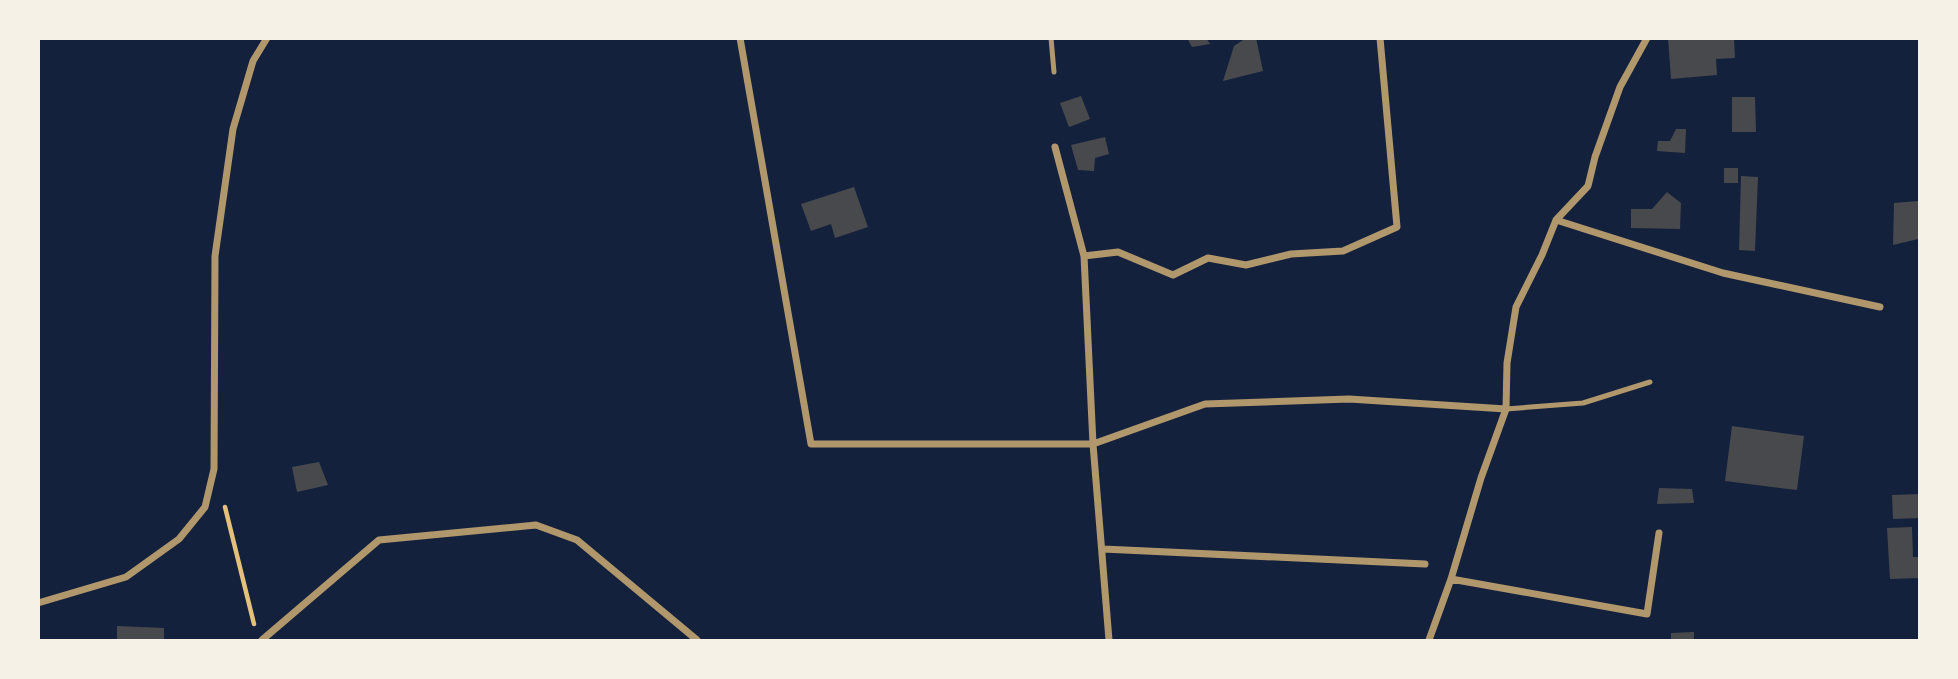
<svg xmlns="http://www.w3.org/2000/svg" width="1958" height="679" viewBox="0 0 1958 679" font-family="'Asap Condensed',sans-serif">
	<style>
		.building { fill: #48494c }
		.lines { fill: none; stroke-linecap: round; stroke-linejoin: round }
		.path { stroke: #e5c07b; stroke-width: 4.5 }
		.service { stroke: #b1986c; stroke-width: 5 }
		.minor { stroke: #b1986c; stroke-width: 7 }
	</style>
	<rect width="100%" height="100%" fill="#14213d"/>
	<path class="building" d="M1187 38H1206L1210 44 1192 47Z
		M1246 38H1256L1263 71 1223 81 1234 46Z
		M1668 38H1734L1735 58 1716 59 1717 75 1671 79Z
		M1081 96 1090 119 1069 127 1060 103Z
		M1732 97H1755L1756 132H1732Z
		M1676 129H1686L1685 153 1657 151 1658 141H1670Z
		M1105 137 1109 154 1095 158 1094 171 1078 170 1071 145Z
		M1724 168H1738V183H1724Z
		M1741 176 1758 177 1755 251 1739 250Z
		M854 187 868 227 835 238 831 224 811 231 801 204Z
		M1667 192 1681 203 1680 229 1631 228V209H1652Z
		M1918 201V239L1893 245 1894 203Z
		M1732 426 1804 436 1797 490 1725 481Z
		M319 462 328 485 297 492 292 467Z
		M1659 488 1692 489 1694 503 1657 504Z
		M1920 494V518L1893 519 1892 495Z
		M1912 527 1913 557H1920V578L1890 579 1887 528Z
		M117 626 164 628V640H117Z
		M1694 632V640H1671V633Z"/>
	<g class="lines">
		<path class="path" d="M225 507 254 624"/>
		<path class="service" d="M1051 38 1054 72
			M1506 409 1583 403 1650 382"/>
		<path class="minor" d="M740 38 811 444H1093L1109 640
			M1055 147 1084 256 1093 444 1205 404 1349 399 1506 409
			M1556 220 1723 273 1880 307
			M1084 256 1118 252 1173 275 1208 258 1246 265 1291 254 1343 251 1397 227 1380 38
			M1103 549 1425 564
			M1451 579 1647 614 1659 533
			M38 603 126 577 179 539 205 507 214 469 215 256 233 129 253 61 267 38
			M262 640 379 540 536 525 577 540 697 640
			M1429 640 1451 579 1481 478 1506 409 1507 363 1516 307 1542 255 1556 220 1588 186 1595 157 1620 87 1647 38"/>
	</g>
	<rect width="1958" height="679" fill="none" stroke="#f6f1e7" stroke-width="80"/>
</svg>
